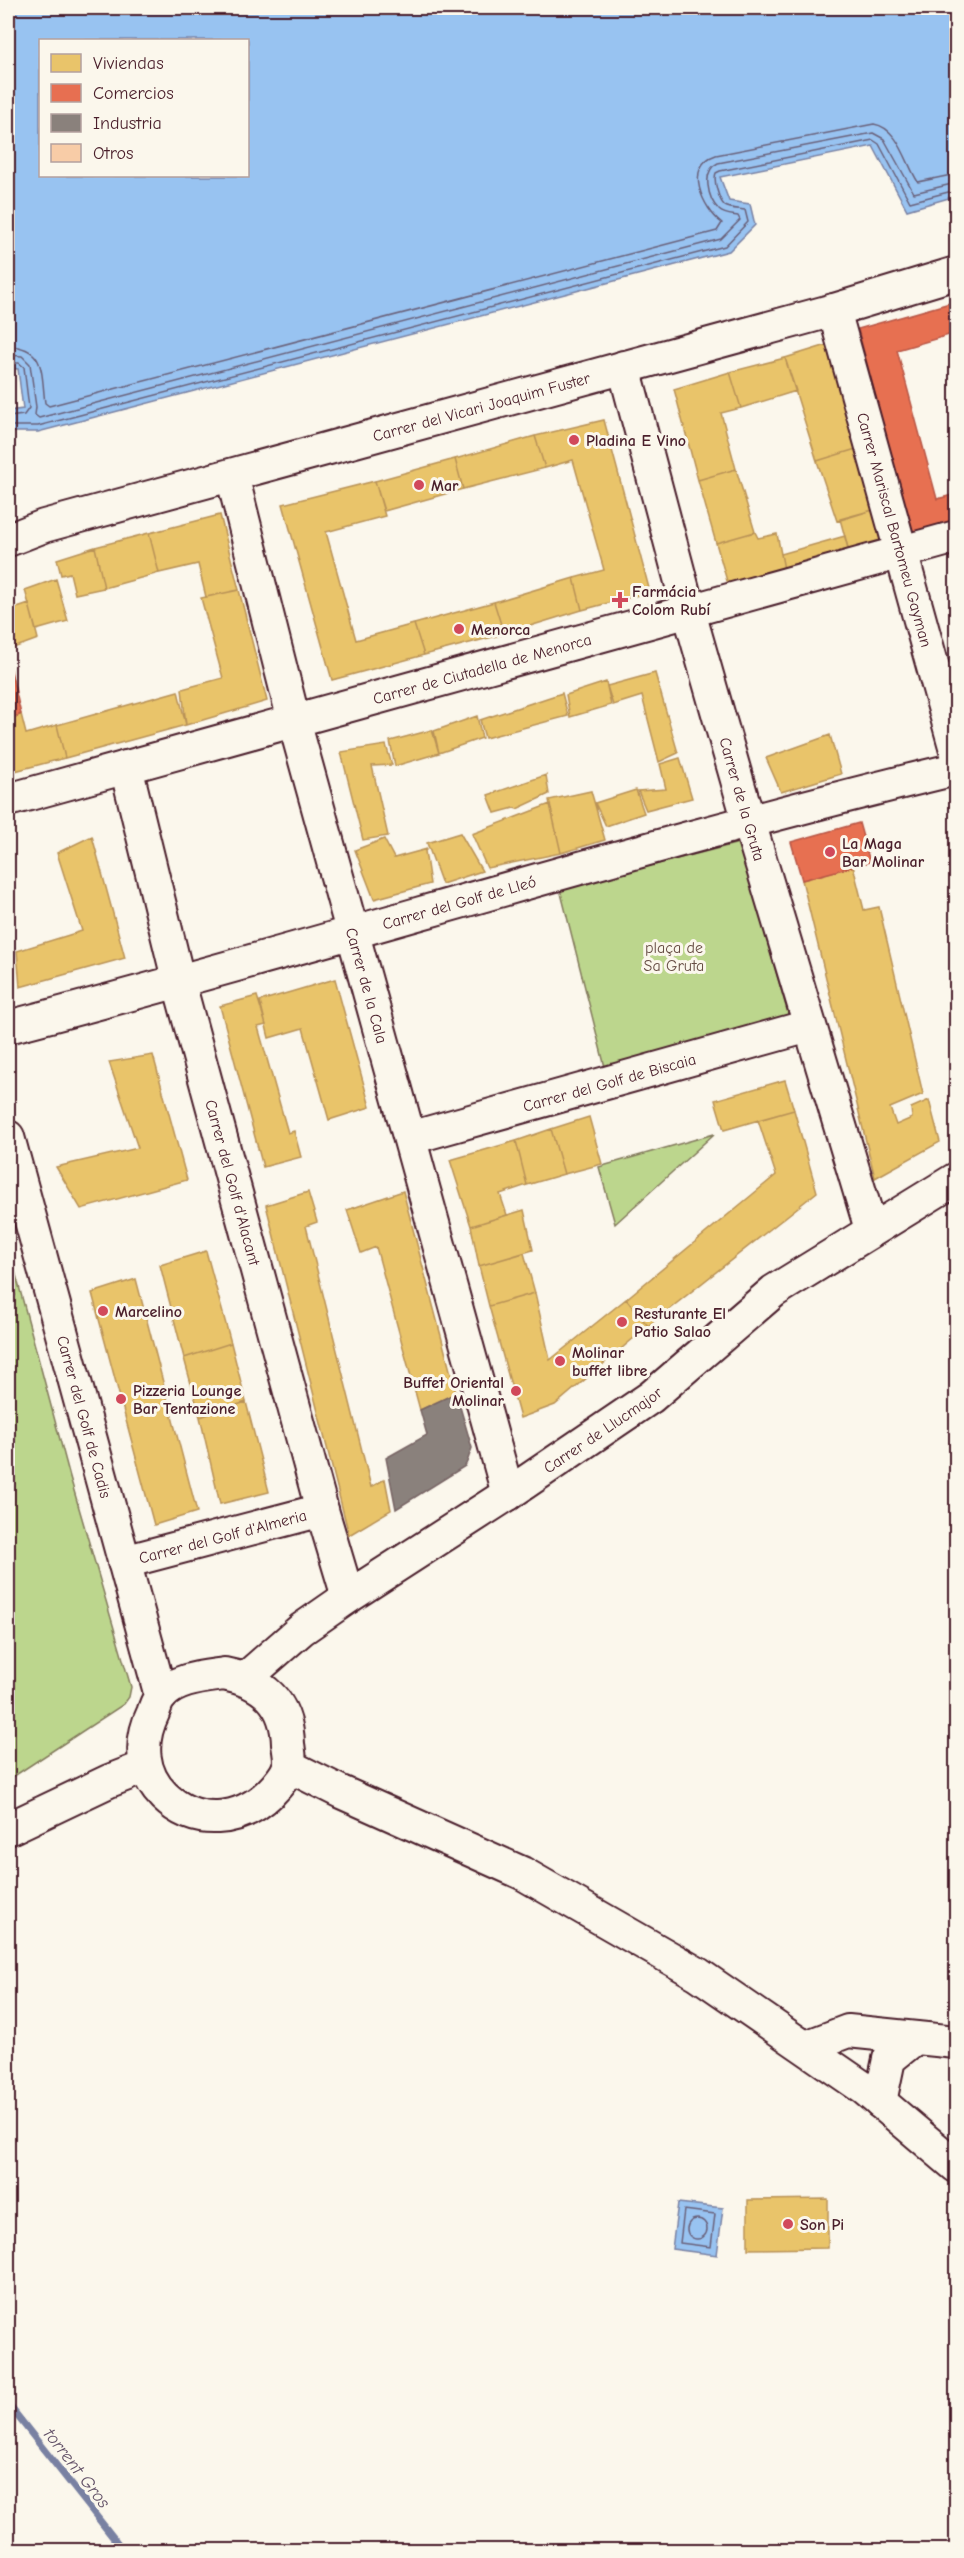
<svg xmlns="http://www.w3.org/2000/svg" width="964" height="2558" viewBox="0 0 964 2558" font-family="'Comic Neue',sans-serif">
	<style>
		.green { fill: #bcd68d; stroke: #837a5c; stroke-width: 1.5 }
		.water { fill: #98c3f1; stroke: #7981a2; stroke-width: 1.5; fill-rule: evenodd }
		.homes { fill: #e9c46a; stroke: #b99257; stroke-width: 1.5 }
		.shops { fill: #e76f51; stroke: #b85746; stroke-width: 1.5 }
		.industry { fill: #8a817c; stroke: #776464; stroke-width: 1.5 }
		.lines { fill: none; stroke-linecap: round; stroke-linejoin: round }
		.shore { stroke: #69617a; stroke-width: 1.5 }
		.stream { stroke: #7981a2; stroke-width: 7 }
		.building { fill: #f8cca7; stroke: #4a1f2b; stroke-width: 1.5 }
		.minor-casing { stroke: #4a1f2b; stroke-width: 36 }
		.minor { stroke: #fbf7ec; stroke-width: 32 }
		.poi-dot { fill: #d1495b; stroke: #fbf7ec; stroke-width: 2 }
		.labels { text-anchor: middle; stroke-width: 6; stroke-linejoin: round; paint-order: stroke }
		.street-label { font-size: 16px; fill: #4a1f2b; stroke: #fbf7ec }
		.poi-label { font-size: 16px; font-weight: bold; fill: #4a1f2b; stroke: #fbf7ec; text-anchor: start }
		.park-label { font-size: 16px; fill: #664d44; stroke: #fbf7ec }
		.water-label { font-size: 18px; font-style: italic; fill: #615066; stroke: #fbf7ec }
	</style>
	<rect width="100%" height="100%" fill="#fbf7ec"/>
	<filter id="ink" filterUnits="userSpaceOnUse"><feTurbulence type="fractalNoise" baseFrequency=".0167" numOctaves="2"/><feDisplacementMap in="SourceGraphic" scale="12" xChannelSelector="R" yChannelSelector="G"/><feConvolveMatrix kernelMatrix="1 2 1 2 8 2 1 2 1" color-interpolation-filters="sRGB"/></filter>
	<g filter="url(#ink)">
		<path class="green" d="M739 843 789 1017 607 1075 560 889Z
			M714 1134 615 1224 599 1167Z
			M8 1245 70 1477 131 1687 129 1697 124 1704 8 1780Z"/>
		<path class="water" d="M8 8H956V196L907 210 873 146 720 177 729 201 750 204 755 225 729 251 38 432H8V411L23 409 18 369 8 368ZM40 40H248V176H40Z
			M678 2203 723 2208 717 2255 672 2249Z"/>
		<path class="homes" d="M956 301V324L950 303Z
			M827 345 856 449 817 461 785 358Z
			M785 358 796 391 741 408 730 372Z
			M730 372 741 408 721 413 736 469 698 480 674 389Z
			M604 420 650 592 582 610 574 578 604 570 573 460 545 468 535 436Z
			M535 436 545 468 463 489 455 459Z
			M856 449 873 510 837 521 817 461Z
			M455 459 463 489 384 511 375 481Z
			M736 469 755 532 716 543 698 480Z
			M375 481 385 516 326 532 356 640 414 624 424 655 332 680 283 504Z
			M873 510 884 547 850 556 840 519Z
			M220 515 239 590 206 597 198 564 159 573 149 533Z
			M755 532 758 538 777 534 784 569 734 585 727 581 716 543Z
			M149 533 159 573 104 588 95 547Z
			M845 536 850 556 784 569 781 554Z
			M95 547 104 588 75 594 70 573 61 575 57 559Z
			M574 578 582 610 504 634 494 602Z
			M56 579 68 621 36 630 25 590Z
			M239 590 267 701 186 725 182 689 223 678 201 598Z
			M494 602 504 634 424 655 414 624Z
			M29 604 38 639 8 650V611Z
			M655 673 678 753 659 762 642 696 613 705 607 686Z
			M606 682 611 705 570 717 566 695Z
			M178 691 186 725 65 758 57 725Z
			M562 693 568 716 485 738 480 720Z
			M21 714 26 734 57 725 65 758 11 772 8 761V721Z
			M477 716 482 738 439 753 434 731Z
			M432 730 439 753 395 766 390 741Z
			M830 735 841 774 781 792 766 758Z
			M386 745 392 765 372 766 388 836 363 840 341 752Z
			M680 758 692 798 646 810 638 791 666 789 660 764Z
			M546 775 549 794 517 809 514 808 495 813 488 795Z
			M636 790 644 813 606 826 595 803Z
			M591 791 605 840 561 853 549 800Z
			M550 804 561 853 487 868 472 834Z
			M460 833 482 871 442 884 427 843Z
			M92 836 125 958 20 987 17 951 82 931 57 853Z
			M384 839 394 858 427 849 425 851 430 884 374 899 355 850Z
			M853 866 864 910 879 907 923 1094 890 1108 896 1125 912 1118 911 1108 929 1100 940 1142 875 1178 802 880Z
			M335 979 370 1107 329 1120 303 1028 269 1038 260 1001Z
			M257 996 266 1025 258 1027 288 1133 294 1131 301 1157 263 1167 220 1006Z
			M153 1055 187 1180 81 1209 56 1167 138 1148 109 1062Z
			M785 1080 794 1110 724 1130 715 1100Z
			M794 1110 817 1192 648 1326 626 1299 776 1175 758 1120Z
			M589 1117 602 1164 564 1174 551 1129Z
			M551 1129 564 1174 527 1185 516 1141Z
			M516 1141 527 1185 500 1194 507 1215 471 1226 450 1160Z
			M403 1191 456 1393 420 1410 376 1247 361 1253 347 1210Z
			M308 1192 317 1222 306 1226 371 1487 385 1479 391 1510 349 1535 266 1205Z
			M524 1210 533 1250 479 1266 471 1226Z
			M206 1251 231 1343 184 1358 160 1265Z
			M524 1253 535 1293 489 1306 479 1266Z
			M136 1279 197 1512 154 1525 92 1293Z
			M535 1293 550 1360 626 1299 648 1326 555 1405 520 1418 489 1306Z
			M231 1343 246 1402 200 1417 184 1358Z
			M246 1402 269 1492 220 1504 200 1417Z
			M828 2199V2248L748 2249V2200Z"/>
		<path class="shops" d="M950 303 956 324V333L897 350 937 499 956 494V525L919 537 911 532 858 329Z
			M8 658 21 714 8 721Z
			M859 823 870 862 802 880 791 842Z"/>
		<path class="industry" d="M456 1393 472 1448 467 1462 465 1466 396 1509 386 1458 427 1435 420 1410Z"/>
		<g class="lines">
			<path class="shore" d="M8 346C46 347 41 373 45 403L49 406 717 231 722 223C703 209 683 166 716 155L874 124C899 128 906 164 918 182L956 174
				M8 355 22 356 30 364 36 407 35 415 39 418 721 239 740 220 738 216C732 215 724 215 719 210 708 199 701 171 718 163L873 133 884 139 914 193 956 183
				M8 363H19L24 367 29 408 24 415 8 417
				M8 426H38L725 246 748 222 745 210C739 209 730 209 725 206 719 201 713 180 716 173L720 171 873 140 879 144 910 202 956 190
				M684 2210 715 2214 711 2247 680 2243Z
				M687 2229a10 10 0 1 1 20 0a10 10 0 1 1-20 0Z"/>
			<path class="stream" d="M8 2404 123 2550"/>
		</g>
		<path class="building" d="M8 1284 15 1295 8 1301Z"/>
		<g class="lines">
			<g class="minor-casing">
				<g id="minor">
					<path id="s1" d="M834 310 956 750"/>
					<path id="s2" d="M624 367 689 612 749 822 871 1229"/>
					<path id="s3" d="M232 475 294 721 508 1494"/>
					<path id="s4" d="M8 540 44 526 834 310 956 273"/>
					<path id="s5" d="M126 767 179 983 322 1510 348 1597"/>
					<path id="s6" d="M8 800 956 537"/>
					<path id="s7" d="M8 1027C325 945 638 845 956 769"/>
					<path id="s8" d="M8 1137 161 1696"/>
					<path id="s9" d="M410 1138 809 1026"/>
					<path id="s10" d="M124 1562 322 1510"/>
					<path d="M224 1674C264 1682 287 1703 288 1744 289 1751 291 1761 289 1767 285 1777 277 1786 270 1793 240 1822 196 1827 164 1796 141 1773 139 1742 153 1713 155 1708 157 1700 161 1696 175 1679 204 1677 224 1674Z"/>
					<path id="s11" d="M246 1678 302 1629 348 1597 508 1494 651 1397 774 1291 956 1179"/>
					<path d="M289 1766 341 1792 522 1873 698 1974 865 2089 956 2166"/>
					<path d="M8 1829 109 1781 145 1767"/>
					<path d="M806 2047 848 2031 956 2042"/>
					<path d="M880 2102 889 2059 915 2038"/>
				</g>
			</g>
			<use href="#minor" class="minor"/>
		</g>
	</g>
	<g class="poi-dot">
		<circle cx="574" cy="440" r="6"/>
		<circle cx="419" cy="485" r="6"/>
		<path d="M617 591h6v6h6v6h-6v6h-6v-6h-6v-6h6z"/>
		<circle cx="459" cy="629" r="6"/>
		<circle cx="830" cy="852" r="6"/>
		<circle cx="103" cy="1311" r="6"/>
		<circle cx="622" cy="1322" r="6"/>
		<circle cx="560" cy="1361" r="6"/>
		<circle cx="516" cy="1391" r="6"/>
		<circle cx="121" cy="1399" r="6"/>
		<circle cx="788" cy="2224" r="6"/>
	</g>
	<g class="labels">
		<g class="street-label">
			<text dy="6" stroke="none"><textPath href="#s4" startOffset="492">Carrer del Vicari Joaquim Fuster</textPath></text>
			<text dy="6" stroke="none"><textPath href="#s1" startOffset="228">Carrer Mariscal Bartomeu Gayman</textPath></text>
			<text dy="6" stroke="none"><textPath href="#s6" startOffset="492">Carrer de Ciutadella de Menorca</textPath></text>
			<text dy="6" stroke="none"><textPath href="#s2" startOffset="448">Carrer de la Gruta</textPath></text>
			<text dy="6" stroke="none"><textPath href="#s7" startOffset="468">Carrer del Golf de Lleó</textPath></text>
			<text dy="6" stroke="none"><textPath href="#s3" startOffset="528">Carrer de la Cala</textPath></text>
			<text dy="6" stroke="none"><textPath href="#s9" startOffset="207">Carrer del Golf de Biscaia</textPath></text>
			<text dy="6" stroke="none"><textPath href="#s5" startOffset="429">Carrer del Golf d'Alacant</textPath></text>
			<text dy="6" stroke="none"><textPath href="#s8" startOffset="290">Carrer del Golf de Cadis</textPath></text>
			<text dy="6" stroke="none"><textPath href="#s11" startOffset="435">Carrer de Llucmajor</textPath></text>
			<text dy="6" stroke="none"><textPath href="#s10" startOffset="102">Carrer del Golf d'Almeria</textPath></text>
		</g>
		<g class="poi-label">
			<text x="586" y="446">Pladina E Vino</text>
			<text x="431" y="491">Mar</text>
			<text x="632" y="597">Farmácia<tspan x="632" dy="18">Colom Rubí</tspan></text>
			<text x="471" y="635">Menorca</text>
			<text x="842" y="849">La Maga<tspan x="842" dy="18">Bar Molinar</tspan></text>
			<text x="115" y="1317">Marcelino</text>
			<text x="634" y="1319">Resturante El<tspan x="634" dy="18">Patio Salao</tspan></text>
			<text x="572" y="1358">Molinar<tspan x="572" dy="18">buffet libre</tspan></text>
			<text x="504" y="1388" text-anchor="end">Buffet Oriental<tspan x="504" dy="18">Molinar</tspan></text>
			<text x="133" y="1396">Pizzeria Lounge<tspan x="133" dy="18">Bar Tentazione</tspan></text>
			<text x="800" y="2230">Son Pi</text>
		</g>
		<g class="park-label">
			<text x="674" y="953">plaça de<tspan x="674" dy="18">Sa Gruta</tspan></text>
		</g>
		<g class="water-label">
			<text transform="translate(77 2468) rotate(52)" y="6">torrent Gros</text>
		</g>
	</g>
	<rect width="964" height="2558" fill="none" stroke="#fbf7ec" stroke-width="30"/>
	<rect x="15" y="15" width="934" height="2528" fill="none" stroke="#4a1f2b" stroke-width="2" filter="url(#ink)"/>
	<rect x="39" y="39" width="210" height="138" fill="#fbf7ec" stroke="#b4a19f" stroke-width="1.5"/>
	<rect x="51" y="54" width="30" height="18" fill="#e9c46a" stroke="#b4a19f" stroke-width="1.5"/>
	<text x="93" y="69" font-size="18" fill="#4a1f2b">Viviendas</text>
	<rect x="51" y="84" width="30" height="18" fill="#e76f51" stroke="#b4a19f" stroke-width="1.5"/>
	<text x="93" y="99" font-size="18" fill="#4a1f2b">Comercios</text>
	<rect x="51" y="114" width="30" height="18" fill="#8a817c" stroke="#b4a19f" stroke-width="1.5"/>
	<text x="93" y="129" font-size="18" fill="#4a1f2b">Industria</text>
	<rect x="51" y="144" width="30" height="18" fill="#f8cca7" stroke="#b4a19f" stroke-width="1.5"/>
	<text x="93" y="159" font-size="18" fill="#4a1f2b">Otros</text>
</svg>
